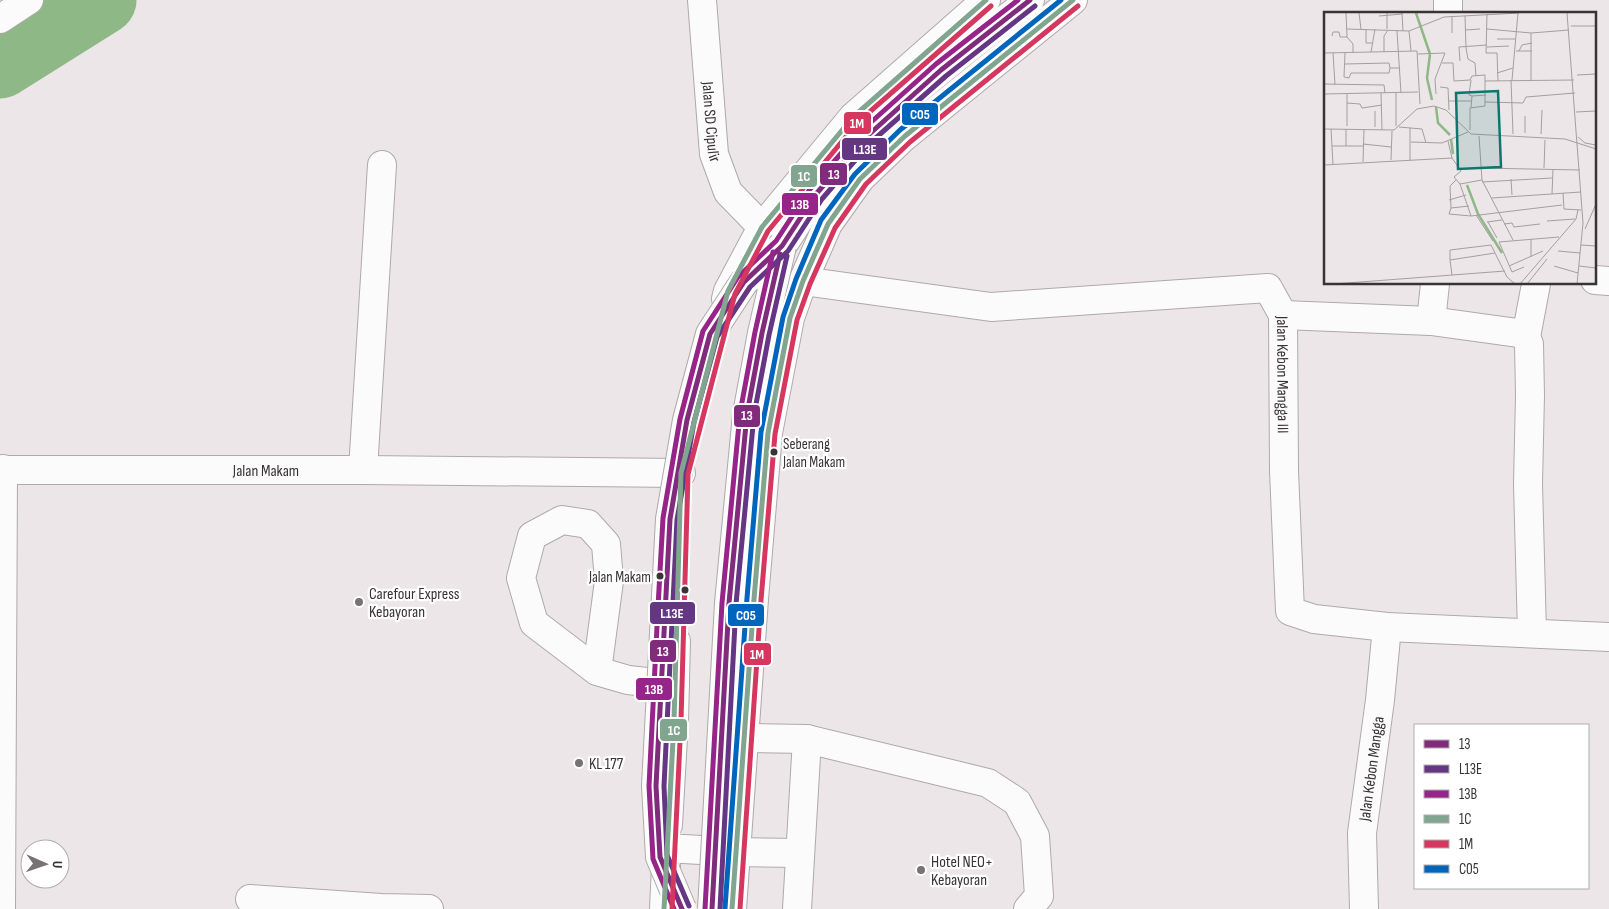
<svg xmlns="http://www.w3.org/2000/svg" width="1609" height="909" viewBox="0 0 1609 909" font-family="'Sofia Sans Condensed',sans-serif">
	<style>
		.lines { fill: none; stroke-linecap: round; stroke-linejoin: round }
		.river { stroke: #8eb886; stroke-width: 69 }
		.minor-casing { stroke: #aea9ab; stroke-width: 30 }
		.major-casing { stroke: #aea9ab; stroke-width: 30 }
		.minor { stroke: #fcfbfc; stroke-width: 28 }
		.major { stroke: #fcfbfc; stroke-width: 28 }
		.minor-bridge-casing { stroke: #aea9ab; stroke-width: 30; stroke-linecap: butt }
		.minor-bridge { stroke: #fcfbfc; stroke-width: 28 }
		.bus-1-casing { stroke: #fff; stroke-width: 9 }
		.bus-2-casing { stroke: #fff; stroke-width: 9 }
		.bus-3-casing { stroke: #fff; stroke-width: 9 }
		.bus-4-casing { stroke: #fff; stroke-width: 9 }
		.bus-5-casing { stroke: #fff; stroke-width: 9 }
		.bus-6-casing { stroke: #fff; stroke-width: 9 }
		.bus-1 { stroke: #802b7c; stroke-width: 5 }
		.bus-2 { stroke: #643683; stroke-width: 5 }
		.bus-3 { stroke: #972489; stroke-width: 5 }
		.bus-4 { stroke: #81a58e; stroke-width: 5 }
		.bus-5 { stroke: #d6375f; stroke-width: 5 }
		.bus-6 { stroke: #0065bd; stroke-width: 5 }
		.bus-dot { fill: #383335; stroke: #fff; stroke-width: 2 }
		.poi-dot { fill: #777274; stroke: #fff; stroke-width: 2 }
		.labels { text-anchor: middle; stroke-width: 4.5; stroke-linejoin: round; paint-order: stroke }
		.bus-label { font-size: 15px; fill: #383335; stroke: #fff; text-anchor: start }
		.street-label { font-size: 16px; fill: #383335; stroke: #fff }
		.poi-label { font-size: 16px; fill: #383335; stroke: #fff; text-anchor: start }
		.inset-river { fill: none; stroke: #8eb886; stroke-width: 2.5 }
		.inset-road { fill: none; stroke: #a59ea1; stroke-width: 1 }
		.view { fill: #0f766e; fill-opacity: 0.15; stroke: #0f766e; stroke-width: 2.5 }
		.inset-edge { fill: none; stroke: #383335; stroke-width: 2.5 }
		.line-badge { stroke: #fff; stroke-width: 2 }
		.badge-label { font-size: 14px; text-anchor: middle; font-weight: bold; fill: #fff }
	</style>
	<rect width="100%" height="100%" fill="#ede6e9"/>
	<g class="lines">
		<path class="river" d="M0 64 102 0"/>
		<g class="minor-casing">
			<g id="minor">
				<path id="s1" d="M702 0 714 154 728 192 762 227"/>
				<path d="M1448 0V14"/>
				<path d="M0 19 29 0"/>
				<path d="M782 246C794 229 804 211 816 195 874 117 955 59 1030 0"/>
				<path d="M1595 280 1609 281"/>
				<path id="s2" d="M803 281 991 307 1268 288 1283 315 1284 471 1290 611 1314 619 1387 627 1609 637"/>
				<path d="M1283 315 1431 321 1518 333 1526 337 1529 344 1530 395 1528 484 1532 633"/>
				<path d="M1431 321 1435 284"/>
				<path d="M1526 337 1536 284"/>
				<path id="s3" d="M0 470H363L681 473"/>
				<path d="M363 470 382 165"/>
				<path d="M597 671 534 623 521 578 532 536 562 520 588 524 606 544 609 581 597 671 628 680 675 685"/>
				<path d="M745 738 807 739 988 783 1017 802 1035 836 1039 896 1028 909"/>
				<path d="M736 852 800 853"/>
				<path d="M250 899 381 908 429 909"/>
				<path d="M1 909 3 469"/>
				<path d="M797 909 807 739"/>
				<path id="s4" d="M1364 909 1362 833 1380 700 1387 627"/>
			</g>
		</g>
		<g class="major-casing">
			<path id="major" d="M726 299 728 291 762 227 853 117 986 0
				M668 825 674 721 676 641
				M666 848 736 852
				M664 909 666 866
				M732 909 754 599 768 433 790 318 803 281 828 224 860 179 905 136 1073 0"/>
		</g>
		<use href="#minor" class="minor"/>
		<use href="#major" class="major"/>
		<g class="minor-bridge-casing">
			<path id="minor-bridge" d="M682 909 660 857 656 786 670 519 687 420 710 334 744 282 782 246
				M712 909 729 603 747 414 762 333 782 246"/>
		</g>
		<use href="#minor-bridge" class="minor-bridge"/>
		<g class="bus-1-casing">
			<path id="bus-1" d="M682 909 660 857 656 786 670 519 687 420 710 334 744 282 782 246 816 194 865 138 941 70 1030 0
				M712 909 729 603 747 414 762 333 780 254"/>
		</g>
		<g class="bus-2-casing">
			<path id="bus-2" d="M689 906 667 855 664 786 677 520 694 422 717 337 750 287 788 251 822 199 870 143 946 76 1035 6
				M720 909 736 604 754 415 769 335 787 256"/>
		</g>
		<g class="bus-3-casing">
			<path id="bus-3" d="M674 909 653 859 649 786 658 607 663 518 680 419 703 331 738 277 776 241 810 189 859 133 936 64 1018 0
				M705 909 722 603 740 413 755 332 773 252"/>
		</g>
		<g class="bus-4-casing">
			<path id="bus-4" d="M664 909 674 721 681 473 728 291 762 227 853 117 986 0
				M732 909 754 599 768 433 790 318 803 281 828 224 860 179 905 136 1073 0"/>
		</g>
		<g class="bus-5-casing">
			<path id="bus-5" d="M672 909 681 721 688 474 735 294 768 231 858 122 991 6
				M740 909 761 600 775 434 797 320 810 284 835 228 866 184 910 142 1078 6"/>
		</g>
		<g class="bus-6-casing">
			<path id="bus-6" d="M725 908 747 598 761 432 783 317 796 279 821 220 855 174 900 130 1061 0"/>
		</g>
		<use href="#bus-1" class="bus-1"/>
		<use href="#bus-2" class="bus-2"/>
		<use href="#bus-3" class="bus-3"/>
		<use href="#bus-4" class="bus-4"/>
		<use href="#bus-5" class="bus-5"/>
		<use href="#bus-6" class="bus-6"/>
	</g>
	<g class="bus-dot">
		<circle cx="774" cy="452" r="4.5"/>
		<circle cx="660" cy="576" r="4.5"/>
		<circle cx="685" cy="590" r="4.5"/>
	</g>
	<g class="poi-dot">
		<circle cx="359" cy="602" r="5"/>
		<circle cx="579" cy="763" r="5"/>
		<circle cx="921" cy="870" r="5"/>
	</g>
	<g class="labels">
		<g class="bus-label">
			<text x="783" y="449">Seberang<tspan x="783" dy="18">Jalan Makam</tspan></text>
			<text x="651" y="582" text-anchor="end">Jalan Makam</text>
		</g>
		<g class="street-label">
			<text dy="6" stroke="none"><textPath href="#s1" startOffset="122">Jalan SD Cipulir</textPath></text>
			<text dy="6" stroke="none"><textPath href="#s2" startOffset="558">Jalan Kebon Mangga III</textPath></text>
			<text dy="6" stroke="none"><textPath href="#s3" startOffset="266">Jalan Makam</textPath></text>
			<text dy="6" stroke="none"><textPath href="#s4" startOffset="141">Jalan Kebon Mangga</textPath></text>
		</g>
		<g class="poi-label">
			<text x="369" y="599">Carefour Express<tspan x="369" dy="18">Kebayoran</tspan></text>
			<text x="589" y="769">KL 177</text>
			<text x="931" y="867">Hotel NEO+<tspan x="931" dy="18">Kebayoran</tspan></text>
		</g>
	</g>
	<g transform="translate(1324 12)">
		<rect width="272" height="272" fill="#ede6e9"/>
		<path class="inset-river" d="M92 1 106 42M106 42 103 66 108 88M112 95 114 111 126 123M127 127 129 142M143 173 154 202 178 241"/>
		<path class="inset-road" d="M22 1 23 25 29 32V41M35 1 37 17M78 1 79 19M243 1 259 211 253 272M163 2 162 41H173L174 69M55 4 78 2M141 4 142 36 144 47 151 51 152 64M128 5V21M247 14H272M23 17 85 19 120 5 195 1M42 17V31H48M63 17V1M163 17 207 21 245 18M141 18 156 17M73 19 77 81M85 19 87 39M207 21V68M8 24 9 20H15L16 25H23M173 27H191M163 35 185 34M192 39H208M195 39 198 33 208 31M47 40 51 17M60 40V24L64 18M0 41 93 39 96 92M9 41 11 73M21 41 20 65 25 66 27 61H65L66 56H76M94 42 121 41 111 67 112 82M136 49 135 35 163 33M118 51H129L130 69 146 68 148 64 161 63V94L146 96V118M21 52 65 51 66 56M173 61 189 56M253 63 272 62M147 68 145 83 148 84M187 68 189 122M188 68 194 1M161 69 250 68M0 72 60 73 61 81M116 75 124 76 125 98M57 81 58 118M0 82 94 80M125 89H147M161 90 199 91 202 85 251 81M23 91 36 92 38 96 58 93M147 96 148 84 162 83M252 100 272 99M23 114V81M72 114V81M51 115V99M75 115 98 117 102 131M86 116V148M0 117 70 118 93 97 110 94 122 98 147 122 241 127 272 137M7 117 9 153M201 121V104M217 122 218 98M155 124 158 168 189 228M254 125 261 131 272 133M124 129 128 146 137 159 130 165 136 172M87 130 118 131 144 120M39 132 67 135M8 134H39M22 134V117M176 144V124M67 148 68 119M39 150 40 118M0 153 128 146M156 156 256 158M220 156 221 128M187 167 188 183M132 168 126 174 127 196 145 194M158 168 136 172 147 204 238 193M158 170 228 166M239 181 240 197 257 198M228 182 229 157M168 186 257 180M125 188 142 183M127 196 125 202 147 204M152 203 169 229M223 209 251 207M163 210 178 208M164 210 173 226M180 212 188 211 190 215 216 212M261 217 272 192M257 233 272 234M234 239 256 241M207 245V227M126 248V238L167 233 183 265 191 272M185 254 219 239M230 254 254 261M255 254 272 256M200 255 188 260 175 230 235 225M128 263 126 248 171 241M10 272 181 259M196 272 252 207 254 198M203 272 223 247"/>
		<path class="view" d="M174 79 177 155 134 157 132 81Z"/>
		<rect width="272" height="272" class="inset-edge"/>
	</g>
	<g class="line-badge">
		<rect x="901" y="102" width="38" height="24" rx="5" fill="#0065bd"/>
		<rect x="843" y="111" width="29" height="24" rx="5" fill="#d6375f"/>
		<rect x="841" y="137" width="47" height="24" rx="5" fill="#643683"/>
		<rect x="819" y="162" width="29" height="24" rx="5" fill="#802b7c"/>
		<rect x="790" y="164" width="28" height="24" rx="5" fill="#81a58e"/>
		<rect x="781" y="192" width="38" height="24" rx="5" fill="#972489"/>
		<rect x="733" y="404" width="28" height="24" rx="5" fill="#802b7c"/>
		<rect x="649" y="601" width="47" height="24" rx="5" fill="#643683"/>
		<rect x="727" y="603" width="38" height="24" rx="5" fill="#0065bd"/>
		<rect x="649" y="639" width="28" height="24" rx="5" fill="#802b7c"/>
		<rect x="743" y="642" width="29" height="24" rx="5" fill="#d6375f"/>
		<rect x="635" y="677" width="38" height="24" rx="5" fill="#972489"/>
		<rect x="659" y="718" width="29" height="24" rx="5" fill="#81a58e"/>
	</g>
	<g class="badge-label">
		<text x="920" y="119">C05</text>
		<text x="857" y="128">1M</text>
		<text x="865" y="154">L13E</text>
		<text x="834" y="179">13</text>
		<text x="804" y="181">1C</text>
		<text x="800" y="209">13B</text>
		<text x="747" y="420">13</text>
		<text x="672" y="618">L13E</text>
		<text x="746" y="620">C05</text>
		<text x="663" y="656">13</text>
		<text x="757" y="659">1M</text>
		<text x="654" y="694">13B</text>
		<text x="674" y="735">1C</text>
	</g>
	<rect x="1414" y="724" width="175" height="165" fill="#ffffff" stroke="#afadae"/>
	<rect x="1424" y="740" width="25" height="8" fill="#802b7c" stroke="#afadae"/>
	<text x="1459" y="749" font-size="15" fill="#383335">13</text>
	<rect x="1424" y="765" width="25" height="8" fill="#643683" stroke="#afadae"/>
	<text x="1459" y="774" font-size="15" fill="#383335">L13E</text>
	<rect x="1424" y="790" width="25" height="8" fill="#972489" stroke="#afadae"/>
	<text x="1459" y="799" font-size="15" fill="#383335">13B</text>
	<rect x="1424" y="815" width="25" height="8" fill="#81a58e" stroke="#afadae"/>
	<text x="1459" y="824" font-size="15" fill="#383335">1C</text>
	<rect x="1424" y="840" width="25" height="8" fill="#d6375f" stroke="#afadae"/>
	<text x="1459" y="849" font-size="15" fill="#383335">1M</text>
	<rect x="1424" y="865" width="25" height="8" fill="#0065bd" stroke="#afadae"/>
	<text x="1459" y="874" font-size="15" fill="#383335">C05</text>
	<g transform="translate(45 864) rotate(92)"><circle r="24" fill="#ffffff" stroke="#afadae"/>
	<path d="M0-4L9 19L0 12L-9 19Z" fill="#777274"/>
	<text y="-8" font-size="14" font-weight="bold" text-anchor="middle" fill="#383335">U</text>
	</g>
</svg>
